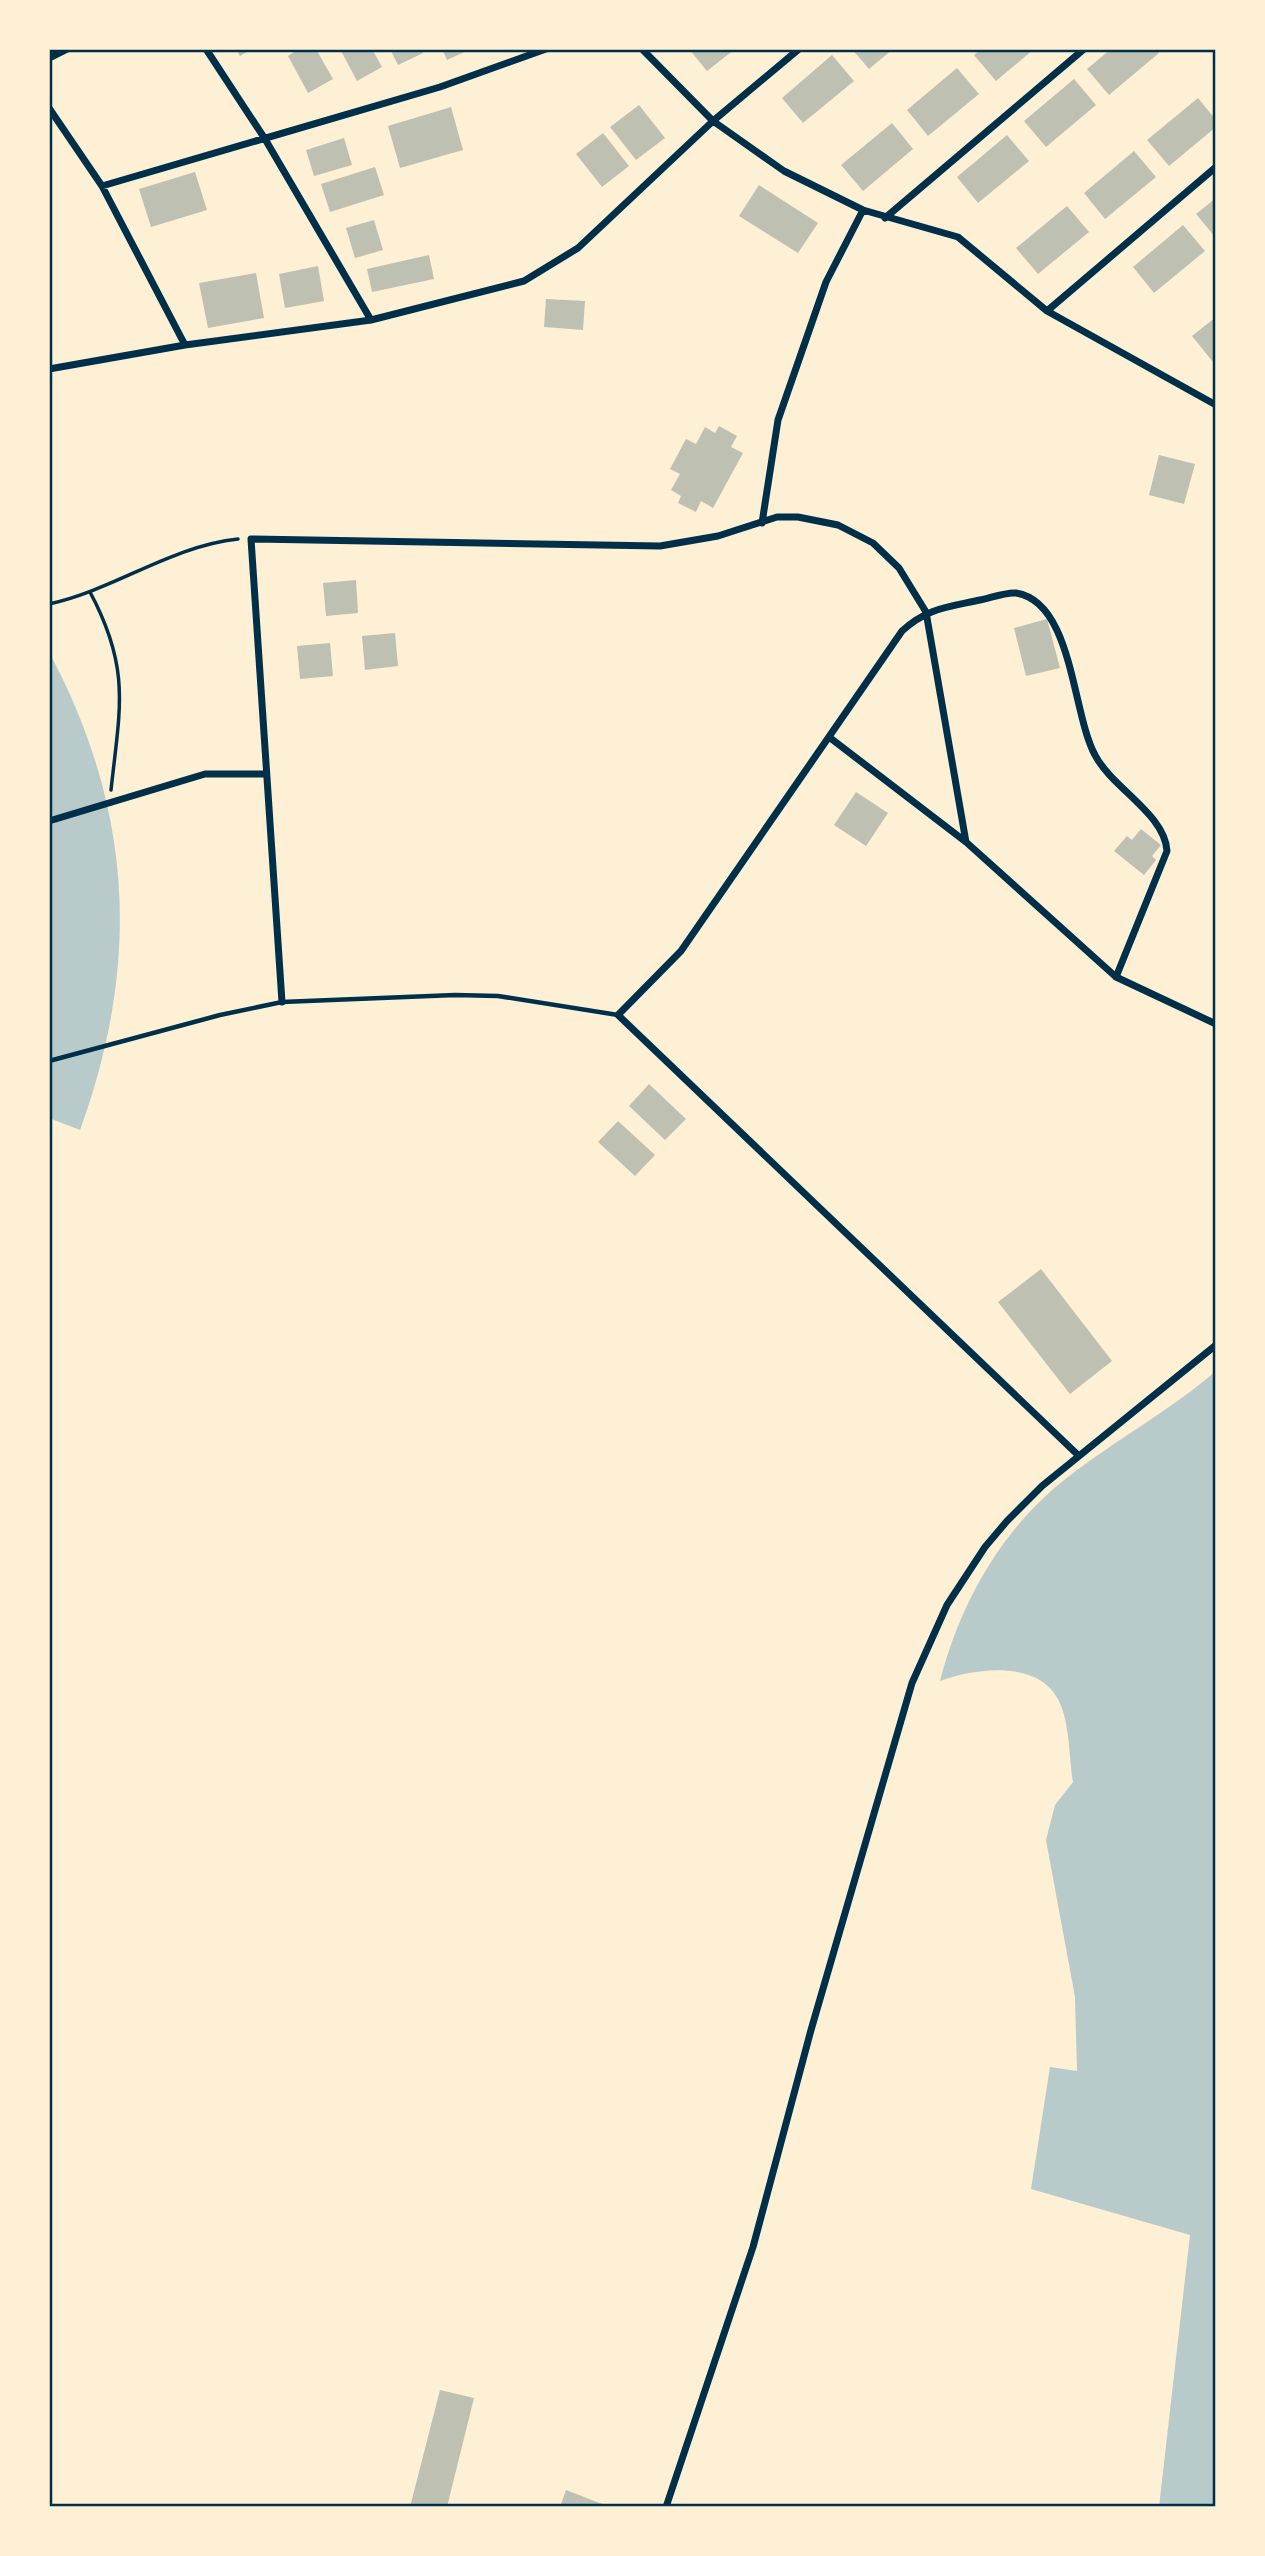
<svg xmlns="http://www.w3.org/2000/svg" width="1265" height="2556" viewBox="0 0 1265 2556" font-family="Lato,sans-serif">
	<style>
		.green { fill: #b9caca }
		.building { fill: #bec0b2 }
		.lines { fill: none; stroke-linecap: round; stroke-linejoin: round }
		.path { stroke: #003049; stroke-width: 3.5 }
		.service { stroke: #003049; stroke-width: 4.5 }
		.minor { stroke: #003049; stroke-width: 7 }
		.neatline { fill: none; stroke: #003049; stroke-width: 2.5 }
	</style>
	<rect width="100%" height="100%" fill="#fdf0d5"/>
	<path class="green" d="M49 652C133 809 141 963 80 1130L49 1118Z
		M1216 1371V2507H1159L1190 2235 1031 2189 1050 2067 1077 2071 1075 1997 1046 1840 1055 1805 1073 1782C1069 1757 1070 1724 1059 1701 1039 1659 974 1668 940 1681 961 1601 1002 1528 1068 1477 1117 1439 1168 1412 1216 1371Z"/>
	<path class="building" d="M236 49H252L240 56Z
		M299 49H316L333 79 308 93 288 56Z
		M340 49H372L382 67 357 81Z
		M390 49H421L423 53 398 65Z
		M442 49H471L447 60Z
		M689 49H735L707 71Z
		M852 49H893L869 69Z
		M981 49H1034L996 81 974 55Z
		M1111 49H1156L1159 53 1109 95 1087 69Z
		M832 55 854 81 803 123 782 98Z
		M957 68 979 94 928 136 907 110Z
		M1074 79 1096 105 1046 147 1024 121Z
		M1198 98 1216 120V127L1169 166 1147 140Z
		M639 105 665 138 636 160 610 127Z
		M451 107 463 150 400 168 388 126Z
		M892 123 913 149 863 191 841 165Z
		M603 133 629 166 602 187 576 154Z
		M1007 135 1029 161 978 203 957 177Z
		M344 138 352 165 314 176 306 150Z
		M1134 151 1156 177 1105 219 1084 193Z
		M375 167 384 195 330 212 321 184Z
		M195 172 207 210 151 227 139 189Z
		M759 185 818 223 798 253 739 216Z
		M1216 198V238L1196 214Z
		M1067 206 1089 232 1038 274 1016 248Z
		M374 220 383 250 355 258 346 228Z
		M1183 225 1205 251 1154 293 1133 267Z
		M429 255 434 279 372 292 367 269Z
		M318 266 324 301 285 308 279 274Z
		M256 273 264 318 208 328 199 283Z
		M546 299 585 301 583 330 544 327Z
		M1216 317V360L1213 362 1192 336Z
		M719 426 737 436 731 447 743 453 713 508 701 501 696 512 678 503 681 496 671 490 680 474 670 469 686 439 696 444 705 427 715 433Z
		M1159 455 1195 464 1184 504 1149 495Z
		M356 580 358 613 326 616 323 583Z
		M1047 619 1060 668 1026 676 1014 628Z
		M395 633 398 666 365 670 362 636Z
		M330 643 333 676 300 679 297 646Z
		M856 792 888 813 866 846 834 825Z
		M1141 829 1161 845 1152 856 1156 860 1144 875 1114 851 1127 836 1132 840Z
		M649 1084 686 1119 665 1140 629 1106Z
		M618 1121 655 1155 635 1176 598 1142Z
		M1041 1269 1112 1361 1070 1394 998 1302Z
		M440 2390 474 2398 447 2507H410Z
		M566 2490 610 2507H560Z"/>
	<g class="lines">
		<path class="path" d="M90 592C131 669 120 707 111 790
			M49 604C114 590 171 546 238 539"/>
		<path class="service" d="M49 1061 220 1015 282 1002 455 995 498 996 618 1015"/>
		<path class="minor" d="M206 49 265 139 371 320
			M642 49 713 121 784 171 863 210 958 237 1047 311 1216 405
			M49 58 67 49
			M49 108 102 186 185 345
			M102 186 440 87 546 49
			M885 218 1084 49
			M1047 311 1216 167
			M49 369 185 345 371 320 524 281 578 248 713 121 799 49
			M762 523 778 420 826 282 863 210
			M829 737 966 842 1116 977 1216 1024
			M49 821 205 774H265
			M282 1002 251 539 660 546 718 536 777 517H798L838 525 873 543 899 568 926 612 966 842
			M1079 1456 618 1015 681 951 902 631C927 608 948 607 980 600 990 598 1006 592 1016 593 1073 602 1072 713 1095 755 1112 788 1165 814 1167 851L1116 977
			M666 2507 753 2247 811 2030 912 1683 947 1605 985 1547 1007 1521 1042 1486 1216 1345"/>
	</g>
	<rect width="1265" height="2556" fill="none" stroke="#fdf0d5" stroke-width="102"/>
	<rect x="51" y="51" width="1163" height="2454" class="neatline"/>
</svg>
